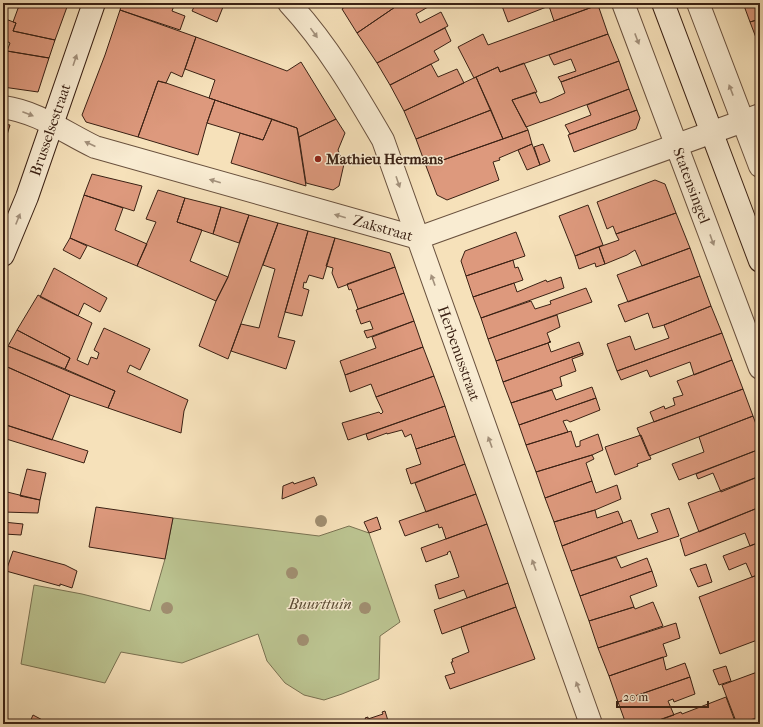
<svg xmlns="http://www.w3.org/2000/svg" width="763" height="727" viewBox="0 0 763 727" font-family="'IM FELL French Canon',serif">
	<style>
		.green { fill: #bbc390; stroke: #7a7252 }
		.building { fill: #dd997d; stroke: #3a2114 }
		.lines { fill: none; stroke-linecap: round; stroke-linejoin: round }
		.street-casing { stroke: #69513e; stroke-width: 24 }
		.secondary-casing { stroke: #3a2114; stroke-width: 24 }
		.street { stroke: #f9ecd2; stroke-width: 22 }
		.secondary { stroke: #f9ecd2; stroke-width: 22 }
		.tree { fill: #a08e70 }
		.oneway { fill: #a3917c }
		.poi-dot { fill: #8f2418; stroke: #f9ecd2; stroke-width: 1.5 }
		.labels { text-anchor: middle; stroke-width: 3; stroke-linejoin: round; paint-order: stroke }
		.street-label { font-size: 15px; fill: #3a2114; stroke: #f9ecd2 }
		.poi-label { font-size: 15px; font-weight: bold; fill: #3a2114; stroke: #f9ecd2; text-anchor: start }
		.park-label { font-size: 15px; font-style: italic; fill: #5a4a33; stroke: #f9ecd2 }
	</style>
	<rect width="100%" height="100%" fill="#f6e1ba"/>
	<filter id="stains"><feTurbulence type="fractalNoise" baseFrequency=".005" numOctaves="4"/><feColorMatrix values="0 0 0 0 .2 0 0 0 0 .09 0 0 0 0 .02 0 0 0 .5 -.17"/></filter>
	<radialGradient id="worn" r=".72"><stop offset=".6" stop-color="#630" stop-opacity="0"/><stop offset="1" stop-color="#630" stop-opacity=".3"/></radialGradient>
	<path class="green" d="M173 518 319 536 349 526 369 533 400 622 380 636 379 679 342 694 324 700 304 695 285 683 267 661 258 634 182 663 121 652 105 683 21 664 34 585 82 594 150 611 165 559Z"/>
	<path class="building" d="M20 3H33L67 7 55 40 13 31 16 23 13 22Z
		M33 3H68L67 7Z
		M122 3H175L172 11 185 16 180 30 120 10Z
		M191 3H214L223 7 217 22 192 11 195 5Z
		M350 3H401L357 33 342 9Z
		M401 3H426L428 7 416 14 420 23 441 12 448 26 377 63 357 33Z
		M510 3H597L598 5 554 21 549 6 508 22 502 6Z
		M743 3H760V19L750 22Z
		M598 5 608 34 500 72 498 67 474 78 458 47 483 34 488 45Z
		M120 10 196 37 182 77 171 72 166 83 158 81 138 137 86 122 82 115 105 55Z
		M3 18 16 23 13 31 55 40 49 58 7 51 10 43 3 39Z
		M760 19V48L750 22Z
		M445 28 451 41 434 51 439 60 390 85 377 63Z
		M608 34 619 61 561 82 558 77 576 71 571 59 554 65 549 55Z
		M196 37 287 71 301 62 336 119 299 137 297 128 209 98 215 80 185 69Z
		M7 51 49 58 38 92 3 87V70Z
		M619 61 629 89 526 127 512 100 535 92 540 103 550 100 565 93 561 82Z
		M524 63 537 92 512 100 528 130 503 139 476 77 498 67 500 72Z
		M431 64 438 77 457 69 464 83 404 111 390 85Z
		M476 77 491 110 416 139 404 111Z
		M158 81 166 83 215 100 207 123 198 155 138 137Z
		M629 89 637 110 570 134 565 125 591 115 587 105Z
		M215 100 272 119 263 140 207 123Z
		M491 110 503 139 426 166 416 139Z
		M637 110 640 118 636 129 574 152 568 135Z
		M272 119 297 128 306 186 231 163 240 133 263 140Z
		M336 119 345 133 338 150 344 164 339 186 333 190 306 183 299 137Z
		M3 124 10 125 3 148Z
		M528 130 532 144 499 158 500 160 493 162 499 180 447 200 437 195 426 166Z
		M532 144 540 165 527 170 518 150Z
		M543 144 550 161 540 165 534 147Z
		M92 174 142 186 134 211 84 195Z
		M655 180 665 184 676 213 616 234 613 226 607 229 597 202Z
		M158 190 185 198 177 222 202 230 190 261 228 277 216 301 137 266 156 222 146 219Z
		M84 195 123 208 115 230 147 244 137 266 70 238Z
		M185 198 221 207 213 234 177 222Z
		M588 205 603 245 575 256 559 216Z
		M221 207 249 215 239 243 213 234Z
		M676 213 690 248 642 266 635 250 627 255 605 264 599 247 619 240 616 234Z
		M249 215 278 223 228 359 199 346 216 301 228 277Z
		M278 223 308 231 278 337 295 341 286 369 231 351 241 324 259 328 275 269 263 265Z
		M308 231 335 238 323 279 309 275 306 283 304 282 303 288 309 290 302 316 285 312Z
		M516 232 525 256 466 276 461 261 465 251Z
		M70 238 87 246 80 259 63 250Z
		M335 238 390 253 395 267 338 288 332 273 333 268 326 266Z
		M599 247 605 264 596 267 595 263 579 269 575 256Z
		M690 248 700 276 628 302 617 275Z
		M513 260 515 268 518 267 523 280 473 297 466 276Z
		M395 267 404 293 358 309 351 289 349 290 347 284Z
		M54 268 107 298 100 312 84 303 78 316 40 297Z
		M700 276 711 306 664 325 653 328 648 313 625 322 618 305Z
		M561 277 564 288 481 318 473 297 514 283 517 292 546 280 547 282Z
		M586 288 592 302 488 339 481 318 531 301 535 309 551 304 550 301Z
		M404 293 414 321 367 338 364 331 373 329 370 321 361 324 356 310Z
		M38 295 92 323 77 360 88 365 91 357 97 359 99 353 94 350 104 328 150 349 140 370 130 365 127 372 188 400 184 411 181 433 108 408 115 391 65 369 70 358 17 330Z
		M711 306 722 333 617 371 607 344 630 336 635 350 669 338 664 325Z
		M557 315 560 327 547 333 550 341 548 343 496 361 488 339Z
		M414 321 423 347 345 375 340 361 376 348 372 337Z
		M17 330 70 358 65 369 8 346Z
		M722 333 732 360 694 375 690 362 650 377 647 370 621 380 617 371Z
		M550 341 551 342 548 343 551 352 579 342 583 353 503 382 496 361 548 343Z
		M8 346 115 391 108 408 70 395 3 365V354Z
		M423 347 434 376 376 397 371 384 350 392 345 375Z
		M583 353V355L572 359 576 371 560 377 562 386 511 403 503 382Z
		M732 360 743 389 654 422 650 412 664 406 665 409 675 405 673 398 683 395 677 381Z
		M3 365 70 395 52 440 3 424Z
		M434 376 445 406 348 440 342 423 379 412 381 414 383 412 376 397Z
		M592 387 596 398 519 425 511 403 552 390 556 400Z
		M743 389 753 416 649 456 637 428Z
		M596 398 600 410 570 422 567 420 563 421 568 432 526 445 519 425Z
		M445 406 455 436 416 449 411 434 405 437 402 430 387 434V433L368 440 366 434Z
		M753 416 760 435V449L679 480 672 464 704 452 699 437Z
		M3 424 88 451 84 463 3 438Z
		M571 431 576 447 580 446V441L598 434 603 450 592 455 536 472 526 445Z
		M641 435 651 459 637 464 638 466 615 475 605 447Z
		M455 436 465 464 411 484 406 469 421 464 416 449Z
		M760 449V476L721 492 713 473 698 479 696 474Z
		M592 455 594 459 586 463 592 481 545 498 536 472Z
		M465 464 476 494 426 512 415 483Z
		M27 469 46 473 40 500 20 496Z
		M760 476V507L699 532 688 503Z
		M314 477 317 485 282 499 283 486 293 482 294 484Z
		M592 481 596 493 617 485 621 499 595 510 554 522 545 498Z
		M3 491 40 500 38 513 3 512Z
		M476 494 487 524 446 539 442 527 439 528 438 524 405 536 399 521Z
		M96 507 173 518 165 559 89 547Z
		M760 507V542L750 546 745 533 685 556 680 539Z
		M669 508 679 536 571 571 562 546 631 520 638 539 658 532 651 514Z
		M595 510 597 518 618 511 623 523 562 546 554 522Z
		M377 517 381 529 369 533 364 522Z
		M3 522 23 524 21 535 4 534V539L3 538Z
		M487 524 508 583 467 598 464 590 439 599 435 585 459 577 456 568 450 551 447 553 448 554 426 562 421 548Z
		M760 542V574L752 577 746 563 729 570 723 556Z
		M13 551 65 565 77 571 72 588 60 584V586L6 571Z
		M616 557 621 568 647 558 652 571 580 596 571 571Z
		M706 564 712 582 698 587 690 569Z
		M652 571 657 586 630 596 634 607 589 621 580 596Z
		M760 574V639L720 654 699 597Z
		M508 583 516 607 442 634 434 610Z
		M653 602 663 626 598 648 589 621 634 607 635 609Z
		M516 607 535 659 450 689 445 676 455 673 451 662H453L452 659 469 652 461 627Z
		M676 623 680 638 663 644 667 656 609 676 598 648Z
		M663 657 666 670 685 663 690 677 618 702 609 676Z
		M726 666 731 681 719 685 713 670Z
		M760 671V717L737 724 722 685Z
		M690 677 695 694 674 702 673 699 668 701 674 715 648 724H626L618 702Z
		M726 697 736 724H648L681 712 682 714Z
		M385 711 389 724H353L366 720 365 718 368 717V719L383 714 382 712Z
		M33 715 50 724H29Z"/>
	<g class="lines">
		<g class="street-casing">
			<g id="street">
				<path id="s1" d="M289 3C327 44 355 92 383 140L591 724"/>
				<path id="s2" d="M623 3 760 368"/>
				<path d="M698 3 760 166"/>
				<path id="s3" d="M3 107C38 112 64 132 95 147L418 238 760 115"/>
			</g>
		</g>
		<g class="secondary-casing">
			<g id="secondary">
				<path d="M663 3 760 261"/>
				<path id="s4" d="M3 255 27 197 94 3"/>
			</g>
		</g>
		<use href="#street" class="street"/>
		<use href="#secondary" class="secondary"/>
	</g>
	<g class="tree">
		<circle cx="321" cy="521" r="6"/>
		<circle cx="292" cy="573" r="6"/>
		<circle cx="167" cy="608" r="6"/>
		<circle cx="365" cy="608" r="6"/>
		<circle cx="303" cy="640" r="6"/>
	</g>
	<defs><path id="oneway-solid" d="M-6-.8H1V-3.2L6.5 0L1 3.2V.8H-6Z"/></defs>
	<g class="oneway">
		<use href="#oneway-solid" transform="translate(314 33) rotate(54)"/>
		<use href="#oneway-solid" transform="translate(637 39) rotate(69)"/>
		<use href="#oneway-solid" transform="translate(75 60) rotate(-71)"/>
		<use href="#oneway-solid" transform="translate(731 90) rotate(-111)"/>
		<use href="#oneway-solid" transform="translate(28 114) rotate(21)"/>
		<use href="#oneway-solid" transform="translate(90 144) rotate(-155)"/>
		<use href="#oneway-solid" transform="translate(215 181) rotate(-164)"/>
		<use href="#oneway-solid" transform="translate(398 182) rotate(71)"/>
		<use href="#oneway-solid" transform="translate(340 216) rotate(-164)"/>
		<use href="#oneway-solid" transform="translate(18 219) rotate(-68)"/>
		<use href="#oneway-solid" transform="translate(712 240) rotate(70)"/>
		<use href="#oneway-solid" transform="translate(433 280) rotate(-110)"/>
		<use href="#oneway-solid" transform="translate(490 442) rotate(-110)"/>
		<use href="#oneway-solid" transform="translate(534 565) rotate(-110)"/>
		<use href="#oneway-solid" transform="translate(578 687) rotate(-110)"/>
	</g>
	<circle class="poi-dot" cx="318" cy="159" r="4"/>
	<g class="labels">
		<g class="street-label">
			<text dy="5" stroke="none"><textPath href="#s4" startOffset="134">Brusselsestraat</textPath></text>
			<text dy="5" stroke="none"><textPath href="#s2" startOffset="195">Statensingel</textPath></text>
			<text dy="5" stroke="none"><textPath href="#s3" startOffset="400">Zakstraat</textPath></text>
			<text dy="5" stroke="none"><textPath href="#s1" startOffset="393">Herbenusstraat</textPath></text>
		</g>
		<g class="poi-label">
			<text x="326" y="164">Mathieu Hermans</text>
		</g>
		<g class="park-label">
			<text x="320" y="609">Buurttuin</text>
		</g>
	</g>
	<rect width="763" height="727" fill="none" stroke="#f6e1ba" stroke-width="16"/>
	<rect x="4" y="4" width="755" height="719" fill="none" stroke="#3a2114" stroke-width="2"/>
	<rect x="8" y="8" width="747" height="711" fill="none" stroke="#3a2114"/>
	<path d="M617 701v6h91v-6" fill="none" stroke="#3a2114" stroke-width="2"/>
	<text x="623" y="701" font-size="12" fill="#3a2114" stroke="#f9ecd2" stroke-width="3" paint-order="stroke">20 m</text>
	<rect width="100%" height="100%" filter="url(#stains)"/>
	<rect width="100%" height="100%" fill="url(#worn)"/>
</svg>
